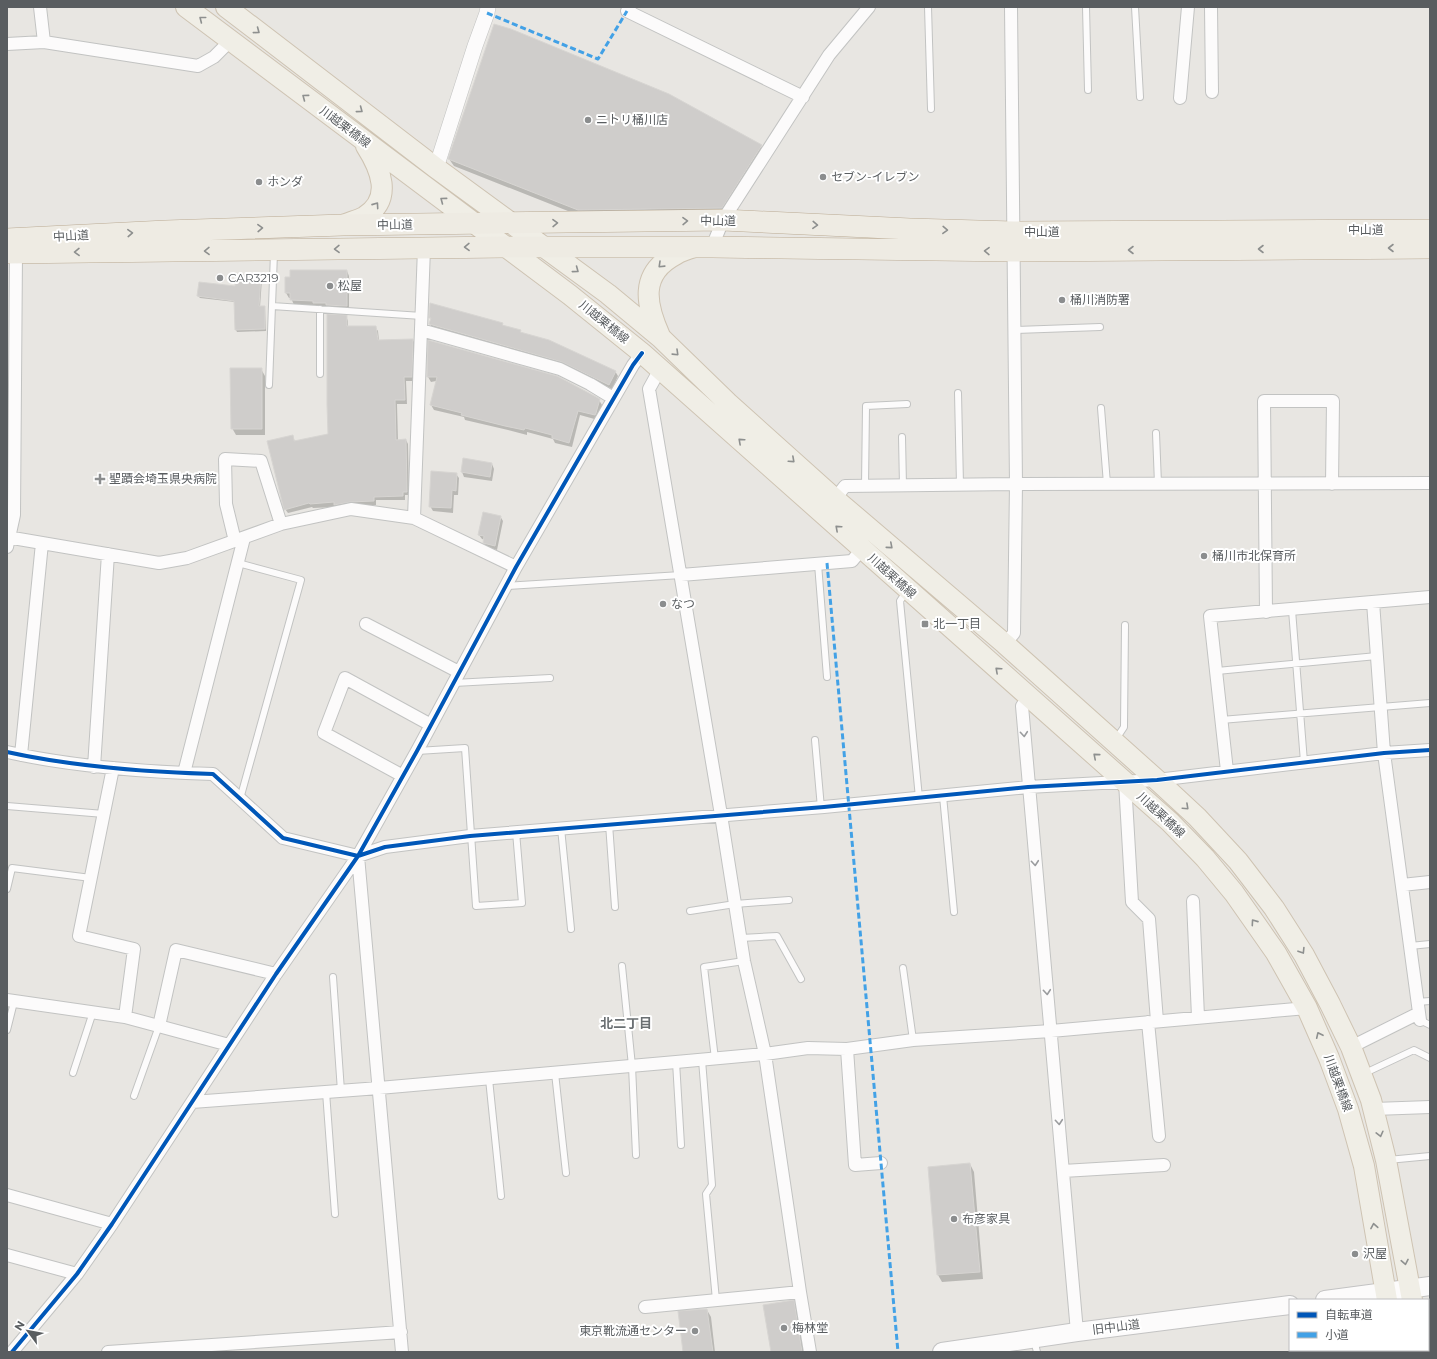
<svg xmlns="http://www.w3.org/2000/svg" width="1437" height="1359" viewBox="0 0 1437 1359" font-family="Montserrat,'Noto Sans JP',sans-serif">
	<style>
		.shadow { fill: #0003 }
		.building { fill: #cfcdcb; stroke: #d7d5d2 }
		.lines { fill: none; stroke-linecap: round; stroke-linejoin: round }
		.service-casing { stroke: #c2c3c2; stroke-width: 8 }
		.minor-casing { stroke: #c2c3c2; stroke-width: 14 }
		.tertiary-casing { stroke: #c2c3c2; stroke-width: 16 }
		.secondary-casing { stroke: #c3c3c3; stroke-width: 20 }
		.primary-casing { stroke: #cec3b2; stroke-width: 22 }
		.trunk-casing { stroke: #bbab94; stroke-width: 22 }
		.service { stroke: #fcfbfb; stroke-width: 6 }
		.minor { stroke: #fcfbfb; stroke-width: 12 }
		.tertiary { stroke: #fcfbfb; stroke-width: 15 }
		.secondary { stroke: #fcfbfb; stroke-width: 18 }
		.primary { stroke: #f0eee6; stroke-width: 20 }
		.trunk { stroke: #eeebe3; stroke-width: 21 }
		.quiet { stroke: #42a1e6; stroke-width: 3; stroke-dasharray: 6 3; stroke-linecap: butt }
		.cycleway-casing { stroke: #fff; stroke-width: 6 }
		.cycleway { stroke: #0057b8; stroke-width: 4 }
		.oneway { stroke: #8e908f }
		.oneway2 { stroke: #8d8f8e }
		.oneway3 { stroke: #9a9c9e }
		.poi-dot { fill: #8b8d8e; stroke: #fff; stroke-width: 1.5 }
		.labels { text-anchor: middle; stroke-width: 4; stroke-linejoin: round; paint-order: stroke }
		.poi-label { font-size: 12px; fill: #595d60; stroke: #fff; text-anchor: start }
		.street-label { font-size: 12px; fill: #595d60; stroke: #fff }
		.neighbourhood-label { font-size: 13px; font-weight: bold; fill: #6a6f72; stroke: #fff }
	</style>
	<rect width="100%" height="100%" fill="#e8e6e2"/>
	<path class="shadow" d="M668 95 761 146 765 154 726 215 583 217 454 166 449 159Z
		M347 271 349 276V311L317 307 316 305H294L291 298H289L286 293V278Z
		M261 277 262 279 260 307H264L265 309 266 331 237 332 236 330 235 302 200 298 198 296 236 287Z
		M346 316 348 321V327H375L378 331 379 341 413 340 415 344 414 381H406L407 404H397L398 441 406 440 408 444 409 495H405V500H376V505L313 508 312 507 288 513 285 509 293 436 295 442 329 434Z
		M430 317 502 324 504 326 520 331 521 333 615 371 618 376 612 389 566 366 433 329 430 324 431 320Z
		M429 341 599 400 602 405 598 420 580 415 572 447 555 443 553 439 527 432V435L508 430 465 420 464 417 434 410 431 405 436 381 431 382 428 377Z
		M261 369 265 376V435H236L232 428Z
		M492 464 494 469 492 481 464 477 462 472Z
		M456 474 459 478 458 495H454L453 513 433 511 430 506Z
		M500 516 503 521 497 550 487 547 484 543 485 540 482 539 479 535Z
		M970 1164 974 1172 983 1279 942 1282 938 1275 929 1168Z
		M793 1301 797 1309 805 1352H772Z
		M707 1310 711 1317 715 1352H684Z"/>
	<path class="building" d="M494 24 511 29 669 94 762 145 722 208 578 210 448 159Z
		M290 270H347V306L326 305V303H313V301L290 300V293H285V277H290Z
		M236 274 261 276 259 306H265V329L235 330 234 301 197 296 199 282 235 286Z
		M430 303 503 323 502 325 521 330 520 332 549 340 616 371 609 385 562 362 429 324 431 318H429Z
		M327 314 347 315V326H376L378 340 413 339 412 377H404L405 400H395L396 440 406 439 407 492H403V496L374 497V501L350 502 334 505V502L310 504 309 503 284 510 267 441 293 435 294 441 328 434 327 404Z
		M428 340 557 376 600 399 596 413 595 415 578 411 569 443 552 438V435L525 428 524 430 505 426 461 415 462 413 430 405 437 377H427Z
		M230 368H262V429H231Z
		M463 458 492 463 490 477 461 472Z
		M431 471 457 473 456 491 452 490 451 508 429 507Z
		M483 512 501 516 495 546 483 543 484 536 478 535Z
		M970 1163 980 1272 937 1275 928 1167Z
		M794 1300 802 1352H771L763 1305Z
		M707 1309 713 1352H683L678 1311Z"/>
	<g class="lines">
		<g class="service-casing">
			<path id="service" d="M928 7 931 109
				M1086 7 1088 90
				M1135 7 1140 97
				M272 306 422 316
				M320 309V374
				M1014 330 1100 327
				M269 385 274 253
				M958 393 960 485
				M1101 408 1107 484
				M1156 433 1158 484
				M902 437 903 486
				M865 486 866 406 907 404
				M238 563 301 580 240 799
				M818 564 827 677
				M506 586 681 575
				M906 592 900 601 919 798
				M1292 610 1304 762
				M1217 671 1377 656
				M454 683 550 678
				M1221 720 1430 703
				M1116 739 1124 727 1125 625
				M815 740 821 808
				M417 751 465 748 476 906 522 903 516 832
				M943 796 954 912
				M7 806 104 814
				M609 824 615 907
				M561 828 571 929
				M7 889 12 868 91 878
				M690 911 735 904 789 900
				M741 938 777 936 801 979
				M1410 946 1430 944
				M622 966 632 1066 636 1155
				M903 968 913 1040
				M333 977 341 1091
				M1417 1002 1430 1001
				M1420 1020 1430 1025
				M7 1030 14 1002
				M715 1059 704 967 744 961
				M702 1060 712 1185 706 1194 716 1300
				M676 1062 681 1145
				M73 1073 93 1012
				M555 1073 566 1173
				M1363 1074 1414 1050 1430 1058
				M489 1079 501 1196
				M326 1092 335 1214
				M134 1096 159 1026
				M1388 1160 1430 1156
				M1034 1340 1037 1352
				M1305 1350V1352"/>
		</g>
		<g class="minor-casing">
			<path id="minor" d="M40 7 44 42
				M630 7 627 11 803 97
				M1211 7 1212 92
				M7 44 44 42 198 66 214 57 230 41
				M1180 98 1188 7
				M712 247 723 220 829 55 869 7
				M421 330 560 369 590 384 613 398
				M660 369 649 389 721 815 744 961 765 1054 800 1292 810 1352
				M835 499 845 486 1016 484 1430 483
				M414 518 424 248
				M7 537 159 563 187 558 281 524 351 509 414 518 516 567
				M235 541 226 504 225 459 261 461 281 524
				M7 547 14 515 16 253
				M681 575 852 561 862 549
				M1373 602 1384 753 1420 1020
				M1266 612 1264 401H1333L1332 484
				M366 624 459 672
				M1005 644 1014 633 1016 484 1011 7
				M1029 697 1022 706 1077 1332
				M7 752C75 767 144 772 213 774L283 838 358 856 385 847 470 836 824 807 1028 787 1157 780 1384 753 1430 750
				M21 755 42 543
				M94 767 108 554
				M113 768 79 936 134 949 125 1017
				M1227 771 1210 616 1430 597
				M184 773 244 538
				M403 776 324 733 345 678 431 725
				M1125 782 1132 902 1149 919 1157 1021
				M358 856 402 1352
				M1402 885 1430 882
				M1193 901 1198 1017
				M7 1000 125 1017 229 1045
				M1148 1022 1159 1136
				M159 1026 176 950 276 974
				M1351 1047 1419 1013
				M847 1049 855 1165 881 1163
				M192 1102 379 1088 676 1062 765 1054 808 1048 847 1049 913 1040 1051 1031 1307 1008
				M1374 1109 1430 1107
				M1063 1171 1164 1165
				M7 1195 112 1224
				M7 1255 77 1274
				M645 1307 800 1292
				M12 1352 77 1274 112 1224 276 974 358 856 417 751 516 567 633 365 642 353
				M108 1352 401 1332"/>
		</g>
		<g class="tertiary-casing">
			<path id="tertiary" d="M436 168 475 46 487 13 488 7"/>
		</g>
		<g class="secondary-casing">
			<path id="secondary" d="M1325 1300 1430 1286
				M942 1352 1077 1332 1290 1305"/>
		</g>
		<g class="primary-casing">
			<path id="primary" d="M186 7 570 295 642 353 1125 782 1170 822 1205 858 1234 893 1276 953 1307 1008 1329 1058 1348 1109 1364 1166 1387 1300
				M226 7 436 168 608 294 661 338 728 403 835 499 1005 644 1157 780 1197 817 1238 861 1274 908 1304 955 1330 1004 1351 1047 1371 1100 1386 1160 1412 1300
				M343 225C350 222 358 220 364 217 394 199 380 168 366 146
				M660 336C646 305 639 274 675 255 681 251 688 249 695 247
				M1394 1350V1352
				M1417 1350V1352"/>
		</g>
		<g class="trunk-casing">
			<path id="trunk" d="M7 239 166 231 343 225 723 220 910 229 1013 232 1430 230
				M7 253 506 247H712L1013 251 1430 248"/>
		</g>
		<use href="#service" class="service"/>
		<use href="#minor" class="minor"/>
		<use href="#tertiary" class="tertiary"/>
		<use href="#secondary" class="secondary"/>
		<use href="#primary" class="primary"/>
		<use href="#trunk" class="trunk"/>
		<path class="quiet" d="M487 13 598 59 627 11
			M827 563 898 1352"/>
		<g class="cycleway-casing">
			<path id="cycleway" d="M7 752C75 767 144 772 213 774L283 838 358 856 385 847 470 836 824 807 1028 787 1157 780 1384 753 1430 750
				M12 1352 77 1274 112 1224 276 974 358 856 417 751 516 567 633 365 642 353"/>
		</g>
		<use href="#cycleway" class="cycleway"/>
	</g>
	<defs><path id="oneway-chevron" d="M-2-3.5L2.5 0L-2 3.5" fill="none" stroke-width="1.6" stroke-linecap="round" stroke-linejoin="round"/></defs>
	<g class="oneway">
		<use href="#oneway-chevron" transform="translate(202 19) rotate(-142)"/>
		<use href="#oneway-chevron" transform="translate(257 31) rotate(37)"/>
		<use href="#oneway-chevron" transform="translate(305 97) rotate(-143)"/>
		<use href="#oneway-chevron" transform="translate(360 110) rotate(37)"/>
		<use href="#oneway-chevron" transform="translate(443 200) rotate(-143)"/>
		<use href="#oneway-chevron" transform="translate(376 205) rotate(-55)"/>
		<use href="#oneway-chevron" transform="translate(661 265) rotate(136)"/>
		<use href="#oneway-chevron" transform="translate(576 270) rotate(37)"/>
		<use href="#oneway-chevron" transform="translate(676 353) rotate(44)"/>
		<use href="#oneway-chevron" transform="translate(741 441) rotate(-138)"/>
		<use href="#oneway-chevron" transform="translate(792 460) rotate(42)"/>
		<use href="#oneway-chevron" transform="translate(838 528) rotate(-138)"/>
		<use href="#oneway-chevron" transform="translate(890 546) rotate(41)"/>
		<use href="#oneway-chevron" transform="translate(998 670) rotate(-138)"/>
		<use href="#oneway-chevron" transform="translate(1096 756) rotate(-139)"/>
		<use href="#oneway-chevron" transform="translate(1186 807) rotate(43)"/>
		<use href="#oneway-chevron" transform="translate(1254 922) rotate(-125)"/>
		<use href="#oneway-chevron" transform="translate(1302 951) rotate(58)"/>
		<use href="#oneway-chevron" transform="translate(1319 1035) rotate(-115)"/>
		<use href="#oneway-chevron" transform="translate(1380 1134) rotate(76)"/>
		<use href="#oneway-chevron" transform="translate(1374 1226) rotate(-100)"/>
		<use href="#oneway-chevron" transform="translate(1405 1262) rotate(79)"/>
	</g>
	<g class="oneway2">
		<use href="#oneway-chevron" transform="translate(685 221) rotate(-1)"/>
		<use href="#oneway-chevron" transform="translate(555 223) rotate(-1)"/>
		<use href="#oneway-chevron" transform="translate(815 225) rotate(3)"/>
		<use href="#oneway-chevron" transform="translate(260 228) rotate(-2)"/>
		<use href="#oneway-chevron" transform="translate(945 230) rotate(2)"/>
		<use href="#oneway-chevron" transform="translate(130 233) rotate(-3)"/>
		<use href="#oneway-chevron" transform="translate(467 247) rotate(179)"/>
		<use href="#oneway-chevron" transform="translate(1391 248) rotate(180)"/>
		<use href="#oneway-chevron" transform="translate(337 249) rotate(179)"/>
		<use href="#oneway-chevron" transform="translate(1261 249) rotate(180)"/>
		<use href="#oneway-chevron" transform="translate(1131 250) rotate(180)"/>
		<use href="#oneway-chevron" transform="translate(207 251) rotate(179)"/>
		<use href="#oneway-chevron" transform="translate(987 251) rotate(-179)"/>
		<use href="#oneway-chevron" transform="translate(77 252) rotate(179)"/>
	</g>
	<g class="oneway3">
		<use href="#oneway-chevron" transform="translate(1024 734) rotate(85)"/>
		<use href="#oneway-chevron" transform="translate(1035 863) rotate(85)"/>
		<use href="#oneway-chevron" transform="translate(1047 992) rotate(85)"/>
		<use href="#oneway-chevron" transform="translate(1059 1122) rotate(85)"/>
	</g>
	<g class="poi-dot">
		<circle cx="588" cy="120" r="4"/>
		<circle cx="823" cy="177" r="4"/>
		<circle cx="259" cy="182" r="4"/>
		<circle cx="220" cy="278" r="4"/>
		<circle cx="330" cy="286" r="4"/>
		<circle cx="1062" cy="300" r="4"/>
		<path d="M98 473h4v4h4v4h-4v4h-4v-4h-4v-4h4z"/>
		<circle cx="1204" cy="556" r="4"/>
		<circle cx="663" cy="604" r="4"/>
		<rect x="921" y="620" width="8" height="8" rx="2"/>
		<circle cx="954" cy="1219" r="4"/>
		<circle cx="1355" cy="1254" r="4"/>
		<circle cx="784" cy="1328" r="4"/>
		<circle cx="695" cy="1331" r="4"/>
	</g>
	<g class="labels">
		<g class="poi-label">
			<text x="596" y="124">ニトリ桶川店</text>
			<text x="831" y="181">セブン-イレブン</text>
			<text x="267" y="186">ホンダ</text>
			<text x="228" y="282">CAR3219</text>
			<text x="338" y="290">松屋</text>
			<text x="1070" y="304">桶川消防署</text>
			<text x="109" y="483">聖蹟会埼玉県央病院</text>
			<text x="1212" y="560">桶川市北保育所</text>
			<text x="671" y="608">なつ</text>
			<text x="933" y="628">北一丁目</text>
			<text x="962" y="1223">布彦家具</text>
			<text x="1363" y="1258">沢屋</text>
			<text x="792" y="1332">梅林堂</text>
			<text x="687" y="1335" text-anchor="end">東京靴流通センター</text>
		</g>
		<g class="street-label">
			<text transform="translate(345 127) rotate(37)" y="4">川越栗橋線</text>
			<text transform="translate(718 221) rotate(1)" y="4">中山道</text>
			<text transform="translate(395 225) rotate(-1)" y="4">中山道</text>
			<text x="1366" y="234">中山道</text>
			<text x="1042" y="236">中山道</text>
			<text transform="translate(71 236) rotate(-3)" y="4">中山道</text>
			<text transform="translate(604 322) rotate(39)" y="4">川越栗橋線</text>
			<text transform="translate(892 576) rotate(42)" y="4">川越栗橋線</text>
			<text transform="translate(1161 815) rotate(43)" y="4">川越栗橋線</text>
			<text transform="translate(1338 1083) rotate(70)" y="4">川越栗橋線</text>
			<text transform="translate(1116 1327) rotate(-7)" y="4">旧中山道</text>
		</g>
		<g class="neighbourhood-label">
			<text x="626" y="1028">北二丁目</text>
		</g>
	</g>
	<rect width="1437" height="1359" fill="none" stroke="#595d60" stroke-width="16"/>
	<rect x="1289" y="1299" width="140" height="52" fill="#ffffff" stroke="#bdbebf"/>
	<rect x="1297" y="1312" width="20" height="6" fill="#0057b8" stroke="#bdbebf"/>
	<text x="1325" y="1319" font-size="12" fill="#595d60">自転車道</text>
	<rect x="1297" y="1332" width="20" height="6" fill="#42a1e6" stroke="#bdbebf"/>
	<text x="1325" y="1339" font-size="12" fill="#595d60">小道</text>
	<g transform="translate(28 1331) rotate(302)" stroke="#ffffff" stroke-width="3" paint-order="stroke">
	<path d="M0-3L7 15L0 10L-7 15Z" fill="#595d60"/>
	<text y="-6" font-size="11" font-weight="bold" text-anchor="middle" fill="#595d60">N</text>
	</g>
</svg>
